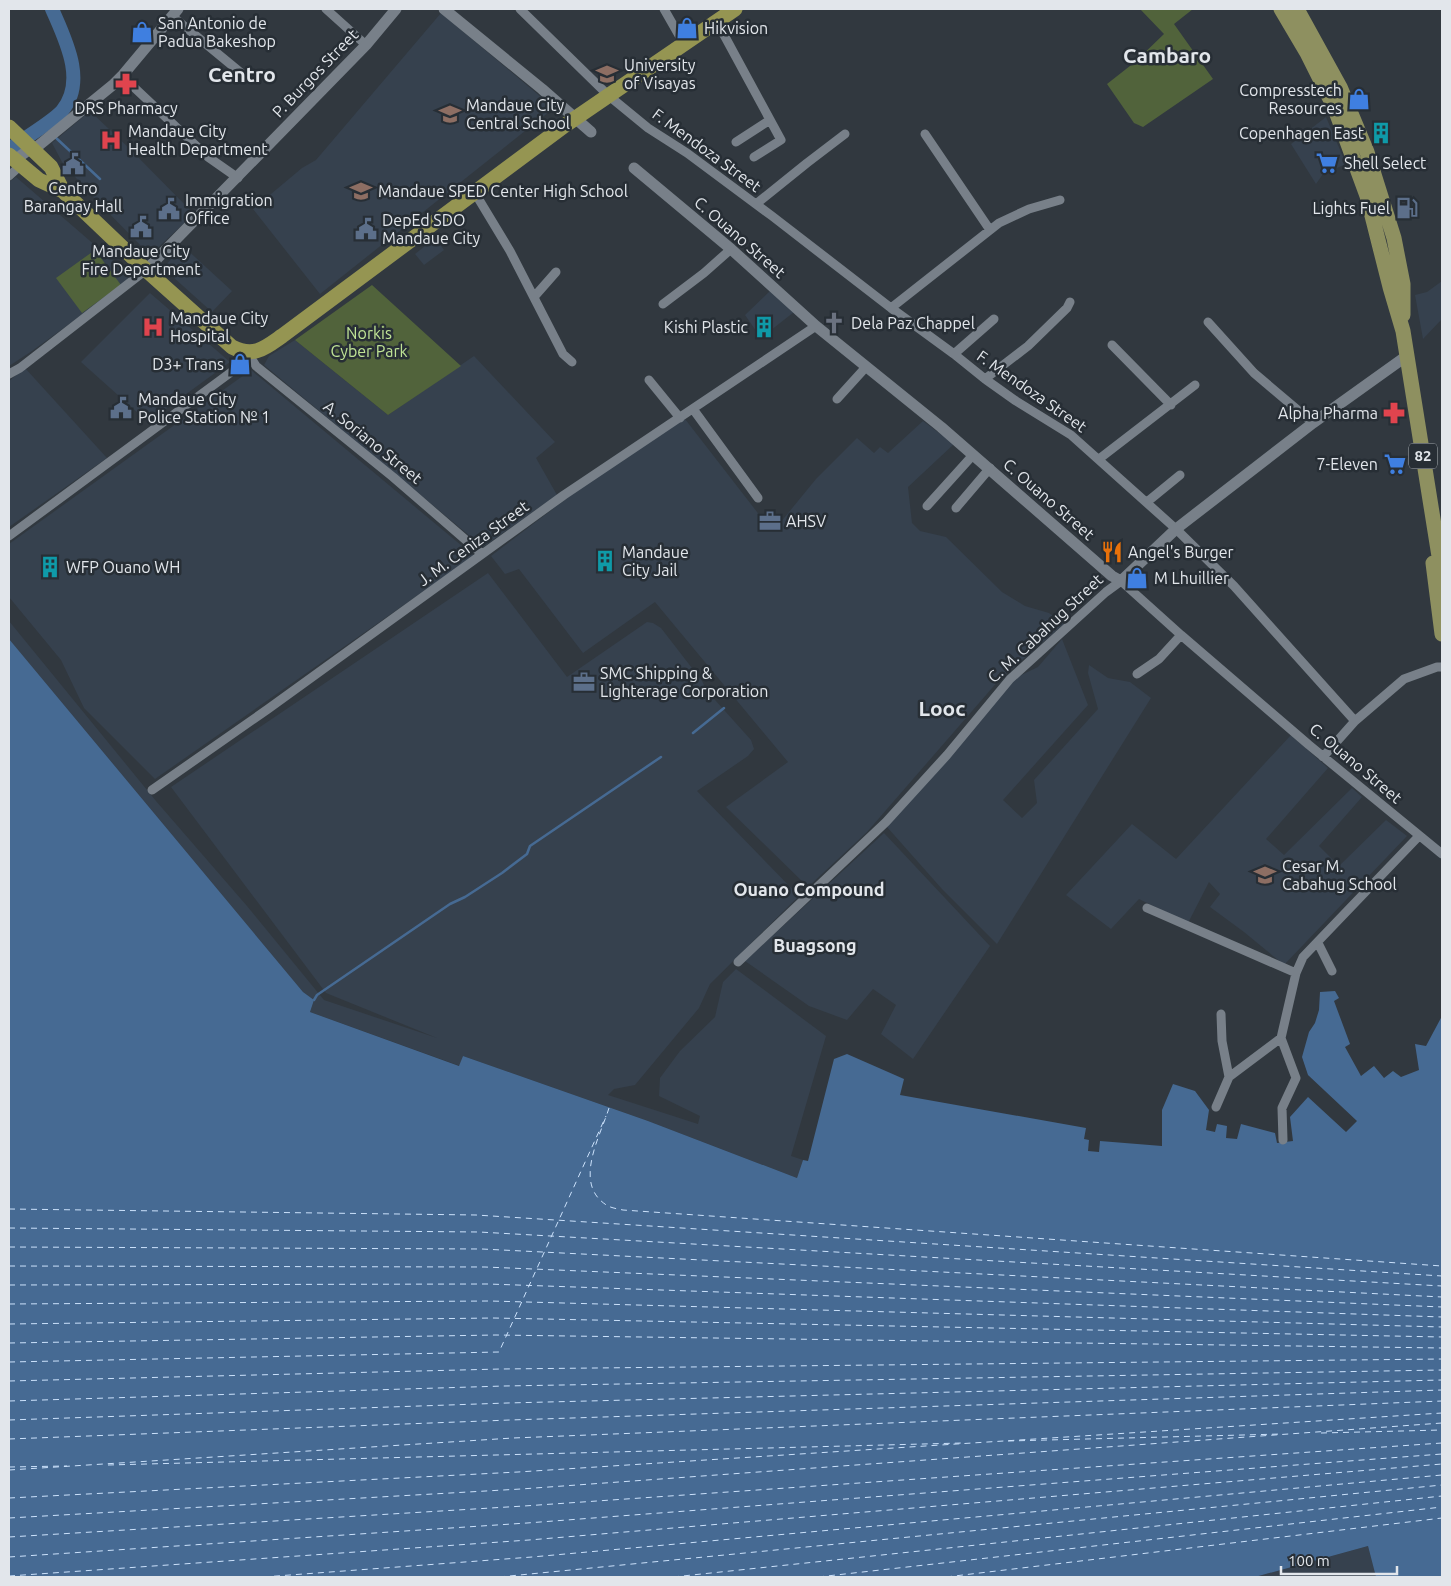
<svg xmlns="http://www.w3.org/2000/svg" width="1451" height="1586" viewBox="0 0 1451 1586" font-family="Ubuntu,sans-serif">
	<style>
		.built { fill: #36414e }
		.green { fill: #51633b }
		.water { fill: #466a93 }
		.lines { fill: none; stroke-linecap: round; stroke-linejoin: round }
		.stream { stroke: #466a93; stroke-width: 2.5 }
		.river { stroke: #466a93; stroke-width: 14 }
		.ferry { stroke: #cce2fc; stroke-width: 1; stroke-dasharray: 6 5; stroke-linecap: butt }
		.minor { stroke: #788089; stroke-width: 9 }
		.tertiary { stroke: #788089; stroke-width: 11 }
		.primary { stroke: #8e9060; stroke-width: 15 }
		.trunk { stroke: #959552; stroke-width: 15 }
		.labels { text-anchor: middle; stroke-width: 5; stroke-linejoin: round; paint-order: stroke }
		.shield { fill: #272e35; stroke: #aaafb4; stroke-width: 1 }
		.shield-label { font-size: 15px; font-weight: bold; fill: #e2e6eb }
		.poi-label { font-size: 16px; fill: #e2e6eb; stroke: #272e35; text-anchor: start }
		.street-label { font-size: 16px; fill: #e2e6eb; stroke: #272e35 }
		.park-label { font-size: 16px; fill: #bfe395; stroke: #272e35 }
		.neighbourhood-label { font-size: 18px; font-weight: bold; fill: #e2e6eb; stroke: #272e35 }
		.district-label { font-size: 21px; font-weight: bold; fill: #e2e6eb; stroke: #272e35 }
	</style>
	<rect width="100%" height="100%" fill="#31383f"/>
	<path class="built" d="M441 13 554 108 320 294 253 209 302 168 316 160Z
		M90 111 130 149 194 214 150 255 91 195 62 162 52 143Z
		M1326 117 1346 164 1323 174 1316 184 1291 144Z
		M16 177 133 278 32 351 9 366V182Z
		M435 238 444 250 424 265 415 254Z
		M183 246 232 291 212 312 163 268Z
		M1442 281V321L1441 320 1423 339 1415 295 1427 292Z
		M770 291 794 312 761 338 745 315Z
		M150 293 230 362 148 422 81 362Z
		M295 340 388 415 474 356 555 442 536 458 557 495 483 547 264 365 269 356Z
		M25 368 107 458 9 527V381Z
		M251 370 474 556 155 779 84 708 61 660 9 597V544Z
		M685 419 771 530 780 523 816 479 857 438 874 453 880 447 888 453 923 421 954 444 908 487 912 523 920 531 946 537 1002 592 1025 606 1049 613 1064 624 999 680 867 832 808 887 726 807 788 762 655 602 583 653 519 569 505 574 491 556 583 486Z
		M488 573 567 677 647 622 653 623 661 628 702 681 707 691 751 740 754 749 748 756 697 791 799 896 710 984 699 1008 635 1085 614 1089 608 1095 698 1124 700 1116 659 1096 660 1078 680 1051 715 1017 723 982 736 969 826 1036 791 1156 803 1160 797 1178 648 1121 463 1056 460 1066 310 1012 314 1000 303 992 9 639V621L156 801 247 906 324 1000 437 1038 326 993 171 787Z
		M1062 639 1088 705 1003 800 1022 818 1037 803 1034 780 1098 709 1088 673 1089 665 1108 678 1130 682 1151 698 997 944 942 889 887 827 1015 678 1038 667Z
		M1291 735 1328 768 1266 839 1284 855 1352 788 1362 797 1319 846 1339 866 1386 820 1407 836 1284 965 1244 932 1210 907 1220 894 1209 882 1188 923 1139 899 1111 929 1066 895 1132 824 1176 859Z
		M884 833 990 946 913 1059 881 1034 896 1005 873 989 847 1020 809 1006 745 961Z
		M1368 1546 1376 1577H1255Z"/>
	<path class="green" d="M1140 9H1193L1174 24 1213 79 1143 127 1134 123 1107 84 1135 62 1164 34Z
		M95 250 121 285 82 313 56 278Z
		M372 285 461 366 388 415 295 340Z"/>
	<path class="water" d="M9 639 303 992 314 1000 310 1012 459 1066 463 1056 648 1121 797 1178 803 1160 808 1161 834 1059 847 1054 904 1079 900 1095 1086 1128 1084 1139 1089 1140 1088 1151 1099 1152 1100 1141 1162 1146V1110L1173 1084 1195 1091 1209 1110 1206 1130 1215 1132 1217 1124 1227 1126 1226 1138 1237 1139 1241 1124 1275 1133 1277 1143 1293 1141 1290 1117 1308 1097 1346 1132 1357 1121 1308 1075 1302 1057 1309 1032 1315 1023 1319 1010 1320 992 1335 991 1339 998 1334 1001 1350 1044 1345 1047 1361 1076 1374 1066 1384 1078 1393 1071 1401 1077 1419 1070 1415 1044 1426 1046 1442 1016V1577H1376L1368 1546 1255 1577H9Z"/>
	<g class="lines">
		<path class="stream" d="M44 124 50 131
			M55 137 100 179
			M693 733 724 708
			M314 1000 317 995 450 904 465 897 502 873 527 854 530 846 661 757"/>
		<path class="river" d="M9 149C22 140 52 122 62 111 87 81 65 39 52 9"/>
		<path class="ferry" d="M609 1108C600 1137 572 1185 608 1206 612 1208 618 1209 623 1210L1442 1266
			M9 1209 476 1215 1442 1276
			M9 1228 479 1232 1442 1286
			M9 1247 482 1249 1442 1297
			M9 1266 485 1267 1442 1307
			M9 1285 488 1284 1442 1317
			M9 1304 490 1301 1442 1327
			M9 1324 493 1318 1442 1337
			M9 1343 496 1335 1442 1348
			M9 1362 499 1352 606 1116
			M9 1381 501 1369 1442 1359
			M9 1401 504 1386 1442 1370
			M9 1420 507 1403 1442 1380
			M1321 1433 1442 1430
			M9 1439 510 1420 1442 1390
			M1008 1441 1282 1434
			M108 1465 962 1443
			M9 1467 67 1466
			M9 1470 513 1438 1442 1401
			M9 1498 518 1472 1442 1413
			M9 1518 521 1489 1442 1423
			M9 1537 524 1506 1442 1443
			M9 1557 527 1523 1442 1454
			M9 1576 529 1540 1442 1464
			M263 1577 532 1557 1442 1475
			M499 1577 1442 1485
			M673 1577 1442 1496
			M818 1577 1442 1507
			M946 1577 1442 1518"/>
		<path class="minor" d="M326 9 366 45
			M520 9 609 96 648 128 687 153 772 216 891 308 954 354 985 379 1016 401 1071 435 1176 529 1234 586 1355 721
			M664 9 684 44
			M172 16 246 77
			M717 22 781 140 754 157
			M122 76 208 157 238 178
			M925 134 990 230
			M736 142 770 120
			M9 176 21 165
			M475 193 510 251 563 354 572 362
			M756 204 807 163 845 134
			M534 297 556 272
			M663 304 704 273 731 249
			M891 308 999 223 1029 209 1060 200
			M1208 322 1254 373 1313 423
			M1112 345 1171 405
			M247 352 256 366 393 477 482 554
			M954 354 994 319
			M9 374 20 368 146 270
			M985 379 1028 346 1067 308 1070 302
			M649 380 680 418
			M837 399 866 367
			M693 409 758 498
			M1099 459 1195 385
			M1147 502 1180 475
			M927 506 973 455
			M956 508 990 468
			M9 536 234 370 245 359 247 352
			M1137 674 1159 659 1181 635
			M1323 757 1355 721 1404 679 1437 667H1442
			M152 790 268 709 564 495 816 326
			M1147 908 1296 973
			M1318 943 1332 971
			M738 962 886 822 947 755 1010 679 1106 592 1121 581 1181 635 1309 745 1442 854
			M1221 1014 1222 1041 1229 1077
			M1281 1038 1296 1078 1282 1108 1283 1140
			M1216 1107 1229 1077 1281 1038 1296 973 1303 957 1419 836"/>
		<path class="tertiary" d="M444 9 542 89 591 132
			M15 160 31 148 38 146 114 84 122 76 178 9
			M634 168 731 249 816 326 941 427 1112 576 1121 581 1176 529 1313 423 1408 355
			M146 270 366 45 396 9"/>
		<path class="primary" d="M1281 9 1307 53 1335 109 1367 196 1390 287 1403 331 1442 575
			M1297 9 1340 87 1367 152 1394 238 1403 284V315
			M1433 563 1442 634"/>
		<path class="trunk" d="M9 127 51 167 63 191
			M9 155 39 180 63 191 146 270 232 347C254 358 265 348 282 336L564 126 735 9"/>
	</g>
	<defs>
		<g id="shop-bare" transform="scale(1.725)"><path d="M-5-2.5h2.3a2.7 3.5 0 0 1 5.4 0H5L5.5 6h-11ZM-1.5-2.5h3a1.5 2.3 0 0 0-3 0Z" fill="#3f7fe0" stroke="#272e35" stroke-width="2.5" paint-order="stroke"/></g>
		<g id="university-bare" transform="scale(1.725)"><path d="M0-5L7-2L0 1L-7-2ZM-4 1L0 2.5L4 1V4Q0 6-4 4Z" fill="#8d6e63" stroke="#272e35" stroke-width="2.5" paint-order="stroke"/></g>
		<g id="pharmacy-bare" transform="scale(1.725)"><path d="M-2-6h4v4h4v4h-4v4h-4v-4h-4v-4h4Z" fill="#e0444e" stroke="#272e35" stroke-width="2.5" paint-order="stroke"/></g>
		<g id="school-bare" transform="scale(1.725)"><path d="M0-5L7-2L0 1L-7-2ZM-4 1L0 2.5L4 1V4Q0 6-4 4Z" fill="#8d6e63" stroke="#272e35" stroke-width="2.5" paint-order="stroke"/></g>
		<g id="building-bare" transform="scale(1.725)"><path d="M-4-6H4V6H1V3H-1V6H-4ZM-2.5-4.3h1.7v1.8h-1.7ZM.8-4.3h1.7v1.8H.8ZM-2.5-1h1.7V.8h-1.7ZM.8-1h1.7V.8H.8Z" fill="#0f9aa8" stroke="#272e35" stroke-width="2.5" paint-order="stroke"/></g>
		<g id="hospital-bare" transform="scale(1.725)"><path d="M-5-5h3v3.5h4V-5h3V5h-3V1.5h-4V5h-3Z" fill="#e0444e" stroke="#272e35" stroke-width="2.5" paint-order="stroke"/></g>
		<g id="supermarket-bare" transform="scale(1.725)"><path d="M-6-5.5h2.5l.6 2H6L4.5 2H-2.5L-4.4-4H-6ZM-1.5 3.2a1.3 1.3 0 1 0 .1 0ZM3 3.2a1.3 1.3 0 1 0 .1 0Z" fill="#3f7fe0" stroke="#272e35" stroke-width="2.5" paint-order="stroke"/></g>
		<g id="civic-bare" transform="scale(1.725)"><path d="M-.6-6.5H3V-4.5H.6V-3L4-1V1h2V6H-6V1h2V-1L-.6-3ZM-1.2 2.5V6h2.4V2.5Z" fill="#5c6f8a" stroke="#272e35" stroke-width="2.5" paint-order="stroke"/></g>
		<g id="fuel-bare" transform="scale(1.725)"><path d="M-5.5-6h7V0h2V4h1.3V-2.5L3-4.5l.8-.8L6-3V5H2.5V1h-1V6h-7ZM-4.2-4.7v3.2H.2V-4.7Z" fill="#5c6f8a" stroke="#272e35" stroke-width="2.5" paint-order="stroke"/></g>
		<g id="church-bare" transform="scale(1.725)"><path d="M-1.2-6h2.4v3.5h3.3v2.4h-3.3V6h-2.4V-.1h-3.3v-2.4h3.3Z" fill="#6b7280" stroke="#272e35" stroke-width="2.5" paint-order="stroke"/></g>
		<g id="office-bare" transform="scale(1.725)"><path d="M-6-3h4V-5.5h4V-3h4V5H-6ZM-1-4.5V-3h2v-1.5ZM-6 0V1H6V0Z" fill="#5c6f8a" stroke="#272e35" stroke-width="2.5" paint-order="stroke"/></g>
		<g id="restaurant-bare" transform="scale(1.725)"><path d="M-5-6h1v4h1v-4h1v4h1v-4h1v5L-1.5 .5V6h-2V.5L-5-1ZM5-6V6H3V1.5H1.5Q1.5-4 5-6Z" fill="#e8710a" stroke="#272e35" stroke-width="2.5" paint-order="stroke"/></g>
	</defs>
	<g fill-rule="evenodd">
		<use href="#shop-bare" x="687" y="28"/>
		<use href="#shop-bare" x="142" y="32"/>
		<use href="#university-bare" x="607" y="74"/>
		<use href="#pharmacy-bare" x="126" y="84"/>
		<use href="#shop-bare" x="1359" y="99"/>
		<use href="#school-bare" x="450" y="114"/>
		<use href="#building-bare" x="1381" y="133"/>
		<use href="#hospital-bare" x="111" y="140"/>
		<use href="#supermarket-bare" x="1327" y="163"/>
		<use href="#civic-bare" x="73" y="164"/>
		<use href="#school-bare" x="361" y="191"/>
		<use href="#fuel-bare" x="1407" y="208"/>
		<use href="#civic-bare" x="169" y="209"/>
		<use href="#civic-bare" x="141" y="227"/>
		<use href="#civic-bare" x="366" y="229"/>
		<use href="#church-bare" x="834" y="323"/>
		<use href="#hospital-bare" x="153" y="327"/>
		<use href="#building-bare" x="764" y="327"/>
		<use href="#shop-bare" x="240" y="364"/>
		<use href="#civic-bare" x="121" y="408"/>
		<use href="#pharmacy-bare" x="1394" y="413"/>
		<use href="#supermarket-bare" x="1395" y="464"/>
		<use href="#office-bare" x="770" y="521"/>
		<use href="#restaurant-bare" x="1112" y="552"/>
		<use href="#building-bare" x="605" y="561"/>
		<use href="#building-bare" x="50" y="567"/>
		<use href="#shop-bare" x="1137" y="578"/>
		<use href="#office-bare" x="584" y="682"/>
		<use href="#school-bare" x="1265" y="875"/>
	</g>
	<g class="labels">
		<rect class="shield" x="1409" y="443.5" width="28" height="25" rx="4"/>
		<g class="shield-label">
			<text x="1423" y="461">82</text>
		</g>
		<g class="poi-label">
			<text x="158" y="29">San Antonio de<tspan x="158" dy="18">Padua Bakeshop</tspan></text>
			<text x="704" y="34">Hikvision</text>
			<text x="624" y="71">University<tspan x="624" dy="18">of Visayas</tspan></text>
			<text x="1342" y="96" text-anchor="end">Compresstech<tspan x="1342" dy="18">Resources</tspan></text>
			<text x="466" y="111">Mandaue City<tspan x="466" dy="18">Central School</tspan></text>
			<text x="126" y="114" text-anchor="middle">DRS Pharmacy</text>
			<text x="128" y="137">Mandaue City<tspan x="128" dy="18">Health Department</tspan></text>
			<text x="1364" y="139" text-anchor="end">Copenhagen East</text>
			<text x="1344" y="169">Shell Select</text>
			<text x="73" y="194" text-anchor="middle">Centro<tspan x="73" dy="18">Barangay Hall</tspan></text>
			<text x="378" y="197">Mandaue SPED Center High School</text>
			<text x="185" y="206">Immigration<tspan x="185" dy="18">Office</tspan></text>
			<text x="1390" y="214" text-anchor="end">Lights Fuel</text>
			<text x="382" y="226">DepEd SDO<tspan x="382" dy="18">Mandaue City</tspan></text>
			<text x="141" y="257" text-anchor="middle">Mandaue City<tspan x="141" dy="18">Fire Department</tspan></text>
			<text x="170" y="324">Mandaue City<tspan x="170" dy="18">Hospital</tspan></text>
			<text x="851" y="329">Dela Paz Chappel</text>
			<text x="748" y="333" text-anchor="end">Kishi Plastic</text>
			<text x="224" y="370" text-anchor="end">D3+ Trans</text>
			<text x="138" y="405">Mandaue City<tspan x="138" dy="18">Police Station № 1</tspan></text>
			<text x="1378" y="419" text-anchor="end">Alpha Pharma</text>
			<text x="1378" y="470" text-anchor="end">7-Eleven</text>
			<text x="786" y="527">AHSV</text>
			<text x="622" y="558">Mandaue<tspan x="622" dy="18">City Jail</tspan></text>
			<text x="1128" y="558">Angel's Burger</text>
			<text x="66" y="573">WFP Ouano WH</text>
			<text x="1154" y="584">M Lhuillier</text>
			<text x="600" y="679">SMC Shipping &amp;<tspan x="600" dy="18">Lighterage Corporation</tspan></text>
			<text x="1282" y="872">Cesar M.<tspan x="1282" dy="18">Cabahug School</tspan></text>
		</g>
		<g class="street-label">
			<text transform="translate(315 73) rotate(-46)" y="6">P. Burgos Street</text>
			<text transform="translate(707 150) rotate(36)" y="6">F. Mendoza Street</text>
			<text transform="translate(740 237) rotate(41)" y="6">C. Ouano Street</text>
			<text transform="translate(1032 391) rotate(35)" y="6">F. Mendoza Street</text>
			<text transform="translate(373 442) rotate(39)" y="6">A. Soriano Street</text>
			<text transform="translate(1049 499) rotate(41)" y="6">C. Ouano Street</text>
			<text transform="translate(473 543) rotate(-36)" y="6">J. M. Ceniza Street</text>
			<text transform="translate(1045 628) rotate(-43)" y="6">C. M. Cabahug Street</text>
			<text transform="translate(1356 763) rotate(40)" y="6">C. Ouano Street</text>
		</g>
		<g class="park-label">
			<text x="369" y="339">Norkis<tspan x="369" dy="18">Cyber Park</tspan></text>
		</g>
		<g class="neighbourhood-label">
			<text x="809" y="896">Ouano Compound</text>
			<text x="815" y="952">Buagsong</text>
		</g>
		<g class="district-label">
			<text x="1167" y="63">Cambaro</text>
			<text x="242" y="82">Centro</text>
			<text x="942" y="716">Looc</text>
		</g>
	</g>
	<rect width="1451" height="1586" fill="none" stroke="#e2e6eb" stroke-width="20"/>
	<path d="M1281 1566v8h116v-8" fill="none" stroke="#e2e6eb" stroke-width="2.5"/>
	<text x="1288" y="1566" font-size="15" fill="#e2e6eb" stroke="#272e35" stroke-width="4" paint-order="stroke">100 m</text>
</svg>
